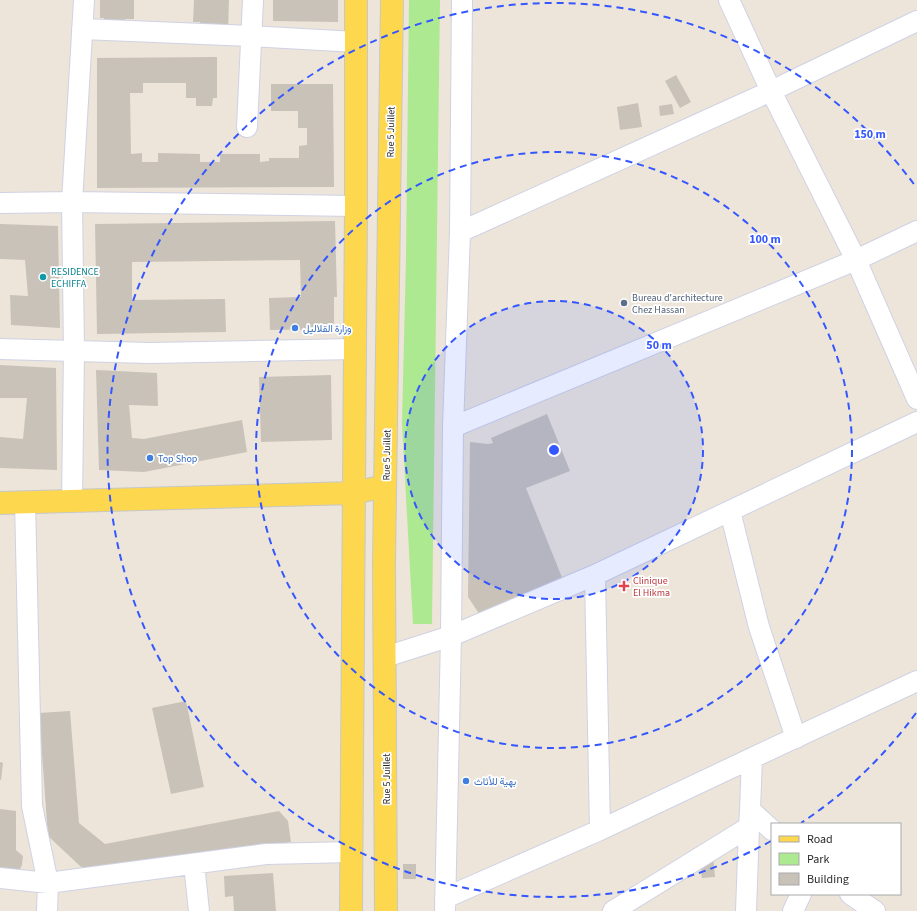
<svg xmlns="http://www.w3.org/2000/svg" width="917" height="911" viewBox="0 0 917 911" font-family="'Source Sans 3',Vazirmatn,sans-serif">
	<style>
		.green { fill: #ade990 }
		.building { fill: #c8c2b9 }
		.lines { fill: none; stroke-linecap: round; stroke-linejoin: round }
		.minor-casing { stroke: #cfd2e4; stroke-width: 22 }
		.major-casing { stroke: #c7c7c7; stroke-width: 24 }
		.minor { stroke: #fff; stroke-width: 20 }
		.major { stroke: #fdd84e; stroke-width: 22 }
		.ring { fill: none; stroke: #3457ff; stroke-width: 2; stroke-dasharray: 7 5 }
		.culture-dot { fill: #0f9aa8; stroke: #fff; stroke-width: 1.5 }
		.service-dot { fill: #5c6f8a; stroke: #fff; stroke-width: 1.5 }
		.shop-dot { fill: #3f7fe0; stroke: #fff; stroke-width: 1.5 }
		.health-dot { fill: #e0444e; stroke: #fff; stroke-width: 1.5 }
		.labels { text-anchor: middle; stroke-width: 3.5; stroke-linejoin: round; paint-order: stroke }
		.street-label { font-size: 10px; fill: #292929; stroke: #fff }
		.culture-label { font-size: 10px; fill: #0d838f; stroke: #fff; text-anchor: start }
		.service-label { font-size: 10px; fill: #4e5e75; stroke: #fff; text-anchor: start }
		.shop-label { font-size: 10px; fill: #366cbe; stroke: #fff; text-anchor: start }
		.health-label { font-size: 10px; fill: #be3a42; stroke: #fff; text-anchor: start }
		.centre { fill: #3457ff; stroke: #fff; stroke-width: 2 }
		.ring-label { font-size: 12px; text-anchor: middle; font-weight: bold; fill: #3457ff; stroke: #fff; stroke-width: 3.5; stroke-linejoin: round; paint-order: stroke }
	</style>
	<rect width="100%" height="100%" fill="#ede5d9"/>
	<path class="green" d="M409 0H440L432 624H413L402 424 406 256Z"/>
	<path class="building" d="M100 0H134V19H125V27H104V18H100Z
		M194 0H229L228 33 200 32V22H193Z
		M273 0H338V22L273 21Z
		M217 57V98H213L212 106H196V98H186V83H143V93H130L131 154 142 153V162H158V153L200 154V162H220V154H260V162L269 161V158H299V146L307 145V128H298V111H271V84H333L334 187 97 188V58Z
		M676 75 691 102 680 108 665 81Z
		M638 103 642 127 620 130 617 107Z
		M672 104 674 114 660 116 659 106Z
		M335 221 337 297H334V329L270 330 269 298 301 297 300 260 132 262V300L225 299 226 332 97 334 95 224Z
		M0 224 58 226 60 328 11 325 10 295 28 296 25 260 0 259Z
		M0 365 56 368 57 470 0 468V437L23 439 27 398H0Z
		M96 370 157 373 158 406 129 405 132 438 144 439 242 420 247 452 144 472 99 470Z
		M331 375 332 440 261 442 259 377Z
		M547 414 570 471 526 488 563 580 480 615 468 597 470 442 488 444 493 443 491 438Z
		M186 701 204 787 171 794 152 708Z
		M70 711 79 823 105 844 279 811 288 821 291 842 129 873 103 879 80 866 48 836 39 713Z
		M0 762 3 763 1 780H0Z
		M0 809 16 811V850L23 856 22 865 19 871 0 869Z
		M713 854 715 877 702 878 699 855Z
		M403 864H416V879H403Z
		M273 873 276 911H234L233 896 225 897 224 876Z"/>
	<g class="lines">
		<g class="minor-casing">
			<path id="minor" d="M729 0 771 91 856 260 917 399
				M82 29 251 36 356 42
				M247 127 253 0
				M0 203 72 202 356 206
				M460 232 771 91 917 21
				M0 349 150 353 355 349
				M453 427 856 260 917 231
				M72 501 74 351 72 202 84 0
				M25 502 32 806 48 883 47 911
				M730 511 759 627 796 738
				M595 575 600 830
				M385 657 451 636 595 575 917 422
				M750 810 772 830
				M194 864 199 911
				M0 878 48 883 266 854 351 852
				M850 894 875 911
				M445 898 600 830 752 758 917 681
				M445 911 451 636 453 427 460 232 462 0
				M613 911 749 827
				M746 911 749 827 750 810 752 758
				M793 911 801 894"/>
		</g>
		<g class="major-casing">
			<path id="major" d="M0 503 353 493 385 486
				M351 911 356 206V0
				M386 911 384 563 392 0"/>
		</g>
		<use href="#minor" class="minor"/>
		<use href="#major" class="major"/>
	</g>
	<circle cx="554" cy="450" r="149" fill="#3457ff" fill-opacity=".12"/>
	<g class="ring">
		<circle cx="554" cy="450" r="149"/>
		<circle cx="554" cy="450" r="298"/>
		<path d="M916 713A447 447 0 0 1 801 823M771 841A447 447 0 1 1 916 187"/>
	</g>
	<circle class="culture-dot" cx="43" cy="277" r="4"/>
	<circle class="service-dot" cx="624" cy="303" r="4"/>
	<g class="shop-dot">
		<circle cx="295" cy="328" r="4"/>
		<circle cx="150" cy="458" r="4"/>
		<circle cx="466" cy="781" r="4"/>
	</g>
	<path class="health-dot" d="M622 580h4v4h4v4h-4v4h-4v-4h-4v-4h4z"/>
	<g class="labels">
		<g class="street-label">
			<text transform="translate(390 132) rotate(-89)" y="4">Rue 5 Juillet</text>
			<text transform="translate(386 455) rotate(-89)" y="4">Rue 5 Juillet</text>
			<text transform="translate(386 779) rotate(-90)" y="4">Rue 5 Juillet</text>
		</g>
		<g class="culture-label">
			<text x="51" y="275">RESIDENCE<tspan x="51" dy="12">ECHIFFA</tspan></text>
		</g>
		<g class="service-label">
			<text x="632" y="301">Bureau d'architecture<tspan x="632" dy="12">Chez Hassan</tspan></text>
		</g>
		<g class="shop-label">
			<text x="303" y="332">وزارة القلاليل</text>
			<text x="158" y="462">Top Shop</text>
			<text x="474" y="785">بهية للأثاث</text>
		</g>
		<g class="health-label">
			<text x="633" y="584">Clinique<tspan x="633" dy="12">El Hikma</tspan></text>
		</g>
	</g>
	<circle cx="554" cy="450" r="6" class="centre"/>
	<g class="ring-label">
		<text x="870" y="138">150 m</text>
		<text x="765" y="243">100 m</text>
		<text x="659" y="349">50 m</text>
	</g>
	<rect x="771" y="823" width="130" height="72" fill="#ffffff" stroke="#a9a9a9"/>
	<rect x="779" y="836" width="20" height="6" fill="#fdd84e" stroke="#a9a9a9"/>
	<text x="807" y="843" font-size="12" fill="#292929">Road</text>
	<rect x="779" y="853" width="20" height="12" fill="#ade990" stroke="#a9a9a9"/>
	<text x="807" y="863" font-size="12" fill="#292929">Park</text>
	<rect x="779" y="873" width="20" height="12" fill="#c8c2b9" stroke="#a9a9a9"/>
	<text x="807" y="883" font-size="12" fill="#292929">Building</text>
</svg>
